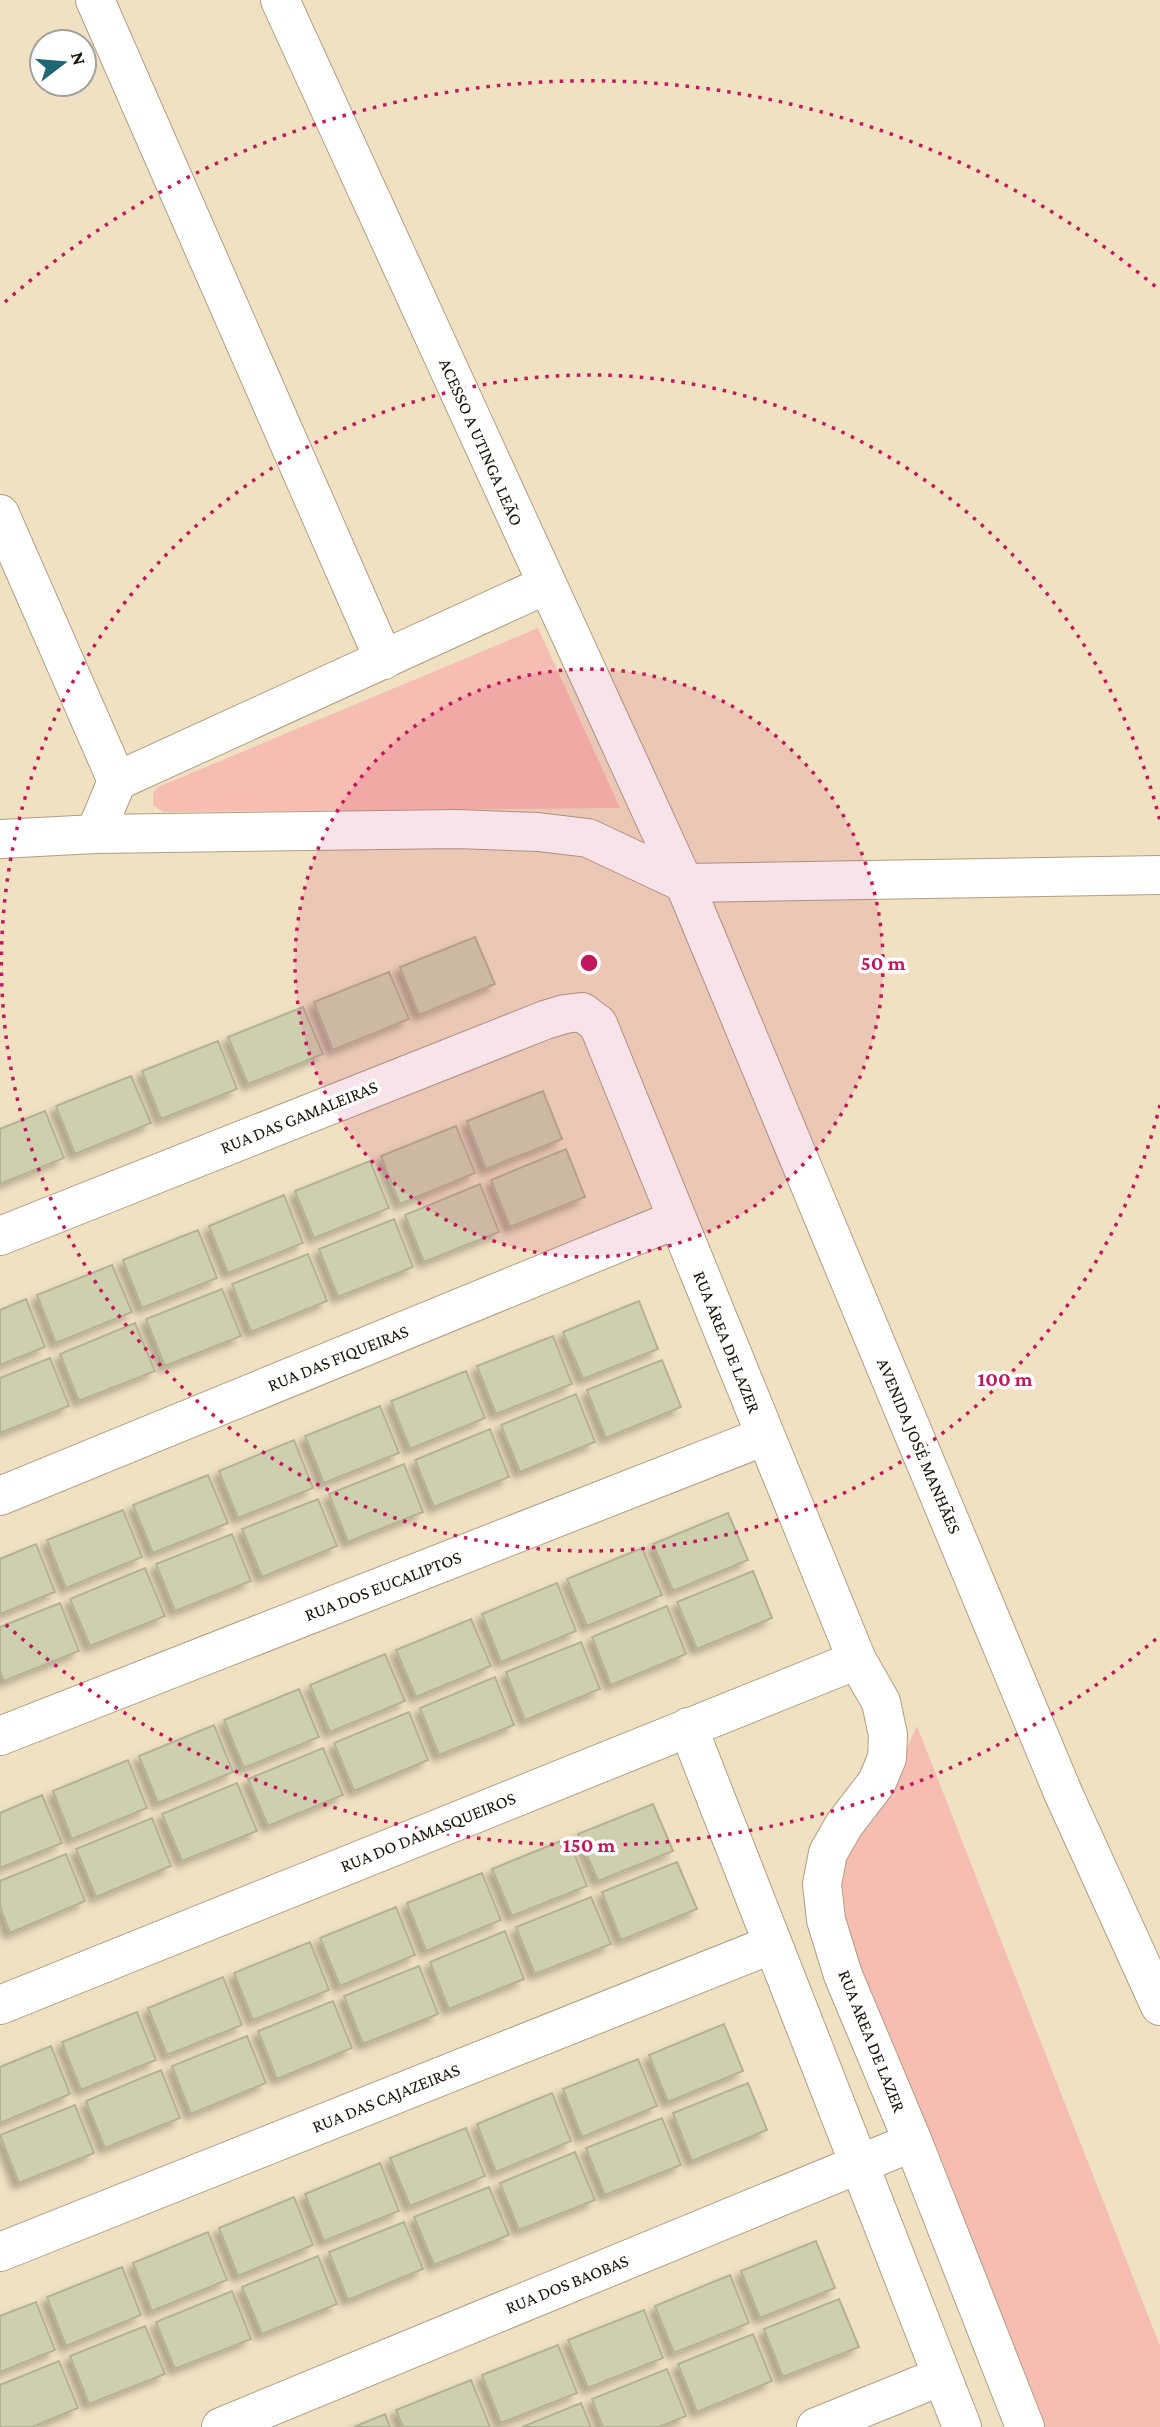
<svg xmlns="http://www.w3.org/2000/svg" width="1160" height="2427" viewBox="0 0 1160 2427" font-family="'Crimson Pro',serif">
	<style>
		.green { fill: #f6bdb2 }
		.building { fill: #cecfaf; stroke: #b3b394; stroke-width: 2; filter: url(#shadow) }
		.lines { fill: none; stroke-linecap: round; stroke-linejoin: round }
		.minor-casing { stroke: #ae9f83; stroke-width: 40 }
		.tertiary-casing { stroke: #ae9f83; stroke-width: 40 }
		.minor { stroke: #fff; stroke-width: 38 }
		.tertiary { stroke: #fff; stroke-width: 38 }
		.ring { fill: none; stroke: #c2185b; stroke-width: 3.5; stroke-dasharray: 3.5 7 }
		.labels { text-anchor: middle; stroke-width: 7; stroke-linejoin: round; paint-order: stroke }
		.street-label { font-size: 18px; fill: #181308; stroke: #fff }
		.centre { fill: #c2185b; stroke: #fff; stroke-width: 3.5 }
		.ring-label { font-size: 21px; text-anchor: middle; font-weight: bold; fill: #c2185b; stroke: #fff; stroke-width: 7; stroke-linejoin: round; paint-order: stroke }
	</style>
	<defs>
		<filter id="shadow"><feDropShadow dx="-6" dy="6" stdDeviation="3.5" flood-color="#0004"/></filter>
	</defs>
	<rect width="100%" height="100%" fill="#f1e1c3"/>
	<path class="green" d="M538 628 620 808 163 812 153 805V793L158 787Z
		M917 1726 1160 2346V2427H1037L838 1913 834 1887 849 1849 876 1817Z"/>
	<path class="building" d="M475 937 495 984 419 1015 400 967Z
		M389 972 409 1019 333 1050 314 1002Z
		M303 1007 323 1054 248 1084 228 1037Z
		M218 1041 237 1089 161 1119 142 1071Z
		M131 1076 151 1123 75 1154 56 1106Z
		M543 1091 562 1139 486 1169 467 1121Z
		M45 1111 64 1158 0 1184V1129Z
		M456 1126 475 1173 400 1204 381 1156Z
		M566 1149 585 1197 510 1227 491 1180Z
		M370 1161 389 1208 314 1238 295 1191Z
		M480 1184 499 1232 424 1262 405 1215Z
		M284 1195 303 1243 228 1273 209 1226Z
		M394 1219 413 1267 338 1297 319 1249Z
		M198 1230 217 1278 142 1308 123 1260Z
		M308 1254 327 1301 251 1332 232 1284Z
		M112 1265 132 1312 56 1343 37 1295Z
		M222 1289 241 1336 165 1366 146 1319Z
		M26 1299 45 1347 0 1365V1310Z
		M639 1301 658 1349 583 1379 563 1332Z
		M135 1323 155 1371 79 1401 60 1354Z
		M553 1336 572 1384 496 1414 477 1366Z
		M50 1358 69 1406 0 1433V1378Z
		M662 1360 681 1407 606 1438 587 1390Z
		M466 1371 485 1418 410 1449 391 1401Z
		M576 1394 595 1442 520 1472 501 1425Z
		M380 1406 399 1453 324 1483 305 1436Z
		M490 1429 509 1477 434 1507 415 1460Z
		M294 1440 313 1488 238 1518 219 1471Z
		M404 1464 423 1512 348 1542 329 1494Z
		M208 1475 228 1523 153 1553 133 1505Z
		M318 1499 337 1546 262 1577 242 1529Z
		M123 1510 142 1557 66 1588 47 1540Z
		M728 1513 748 1560 673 1591 653 1544Z
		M232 1534 251 1581 175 1611 156 1564Z
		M36 1544 55 1592 0 1614V1559Z
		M642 1548 662 1595 587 1626 567 1579Z
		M145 1568 165 1616 90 1646 70 1599Z
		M753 1571 772 1618 697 1649 677 1602Z
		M557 1583 576 1631 501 1662 482 1614Z
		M60 1603 79 1651 4 1681 0 1671V1627Z
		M667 1606 686 1654 611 1685 592 1637Z
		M471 1619 491 1666 416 1697 396 1650Z
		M581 1642 600 1689 525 1720 506 1672Z
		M385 1654 405 1701 330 1732 310 1685Z
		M495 1677 514 1725 439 1755 420 1708Z
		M299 1689 319 1737 244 1768 224 1720Z
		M409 1712 428 1760 354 1791 334 1743Z
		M214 1725 233 1772 158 1803 139 1756Z
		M323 1748 343 1795 268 1826 248 1779Z
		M128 1760 147 1808 72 1839 53 1791Z
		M237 1783 257 1831 182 1861 162 1814Z
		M42 1795 62 1843 0 1868V1813Z
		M653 1804 673 1851 598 1881 578 1834Z
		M152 1818 171 1866 96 1897 76 1849Z
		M568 1838 587 1886 512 1916 492 1869Z
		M66 1854 85 1901 10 1933 0 1907V1881Z
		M677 1862 697 1909 621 1940 602 1892Z
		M482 1873 501 1920 426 1951 407 1903Z
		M591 1897 611 1944 535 1974 516 1927Z
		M396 1907 415 1955 340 1986 320 1938Z
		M505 1931 524 1979 449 2009 430 1962Z
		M310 1942 329 1990 253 2020 234 1973Z
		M419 1966 438 2014 363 2044 344 1996Z
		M223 1977 242 2025 167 2055 148 2008Z
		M333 2001 352 2048 277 2079 258 2031Z
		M137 2012 156 2060 81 2090 62 2042Z
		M724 2024 743 2071 668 2102 649 2055Z
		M247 2036 266 2083 191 2114 172 2066Z
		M51 2046 70 2094 0 2123V2067Z
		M638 2059 657 2106 582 2137 563 2089Z
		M161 2070 180 2118 105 2148 86 2101Z
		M748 2083 767 2130 692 2161 673 2113Z
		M552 2093 571 2141 496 2172 477 2124Z
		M75 2105 94 2153 19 2183 0 2135Z
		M662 2118 681 2165 605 2195 586 2148Z
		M466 2128 485 2176 410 2206 390 2158Z
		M575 2152 595 2200 519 2230 500 2183Z
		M380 2163 399 2211 324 2241 305 2194Z
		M489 2187 509 2235 434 2265 414 2217Z
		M294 2197 313 2245 238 2276 219 2228Z
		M404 2222 423 2269 348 2300 329 2252Z
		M208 2232 227 2280 152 2311 133 2263Z
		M816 2241 835 2288 760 2318 741 2271Z
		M318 2256 337 2304 262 2334 242 2287Z
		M122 2267 141 2315 66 2346 47 2297Z
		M730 2275 749 2323 674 2353 655 2306Z
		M232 2291 251 2339 175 2369 156 2322Z
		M839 2299 859 2347 783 2377 764 2329Z
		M36 2302 55 2350 0 2372V2316Z
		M644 2310 663 2358 588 2388 568 2340Z
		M145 2326 165 2374 89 2404 70 2356Z
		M753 2334 772 2381 697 2412 678 2364Z
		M558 2345 577 2393 501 2423 482 2375Z
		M59 2361 78 2408 32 2427H0V2385Z
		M667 2369 686 2416 659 2427H603L592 2399Z
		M471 2380 490 2427H403L396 2410Z
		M581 2403 591 2427H522Z
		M385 2414 390 2427H354Z"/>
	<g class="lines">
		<g class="minor-casing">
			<path id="minor" d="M95 0 384 660
				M0 514 117 781
				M95 834 117 781 546 585
				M0 839 95 834 457 829 538 832 588 838 684 883 1160 875
				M0 1236 545 1020 565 1014 582 1012 598 1024 857 1660 881 1702 888 1735 887 1758 877 1782 844 1825 828 1853 822 1884 826 1920 843 1975 913 2142 1025 2427
				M0 1496 677 1219
				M688 1727 962 2427
				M0 1736 765 1436
				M0 2005 857 1660
				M0 2252 773 1944
				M221 2427 913 2142
				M816 2427 942 2376"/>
		</g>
		<g class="tertiary-casing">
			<path id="tertiary" d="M280 0 684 883 1064 1795 1160 2006"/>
		</g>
		<use href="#minor" class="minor"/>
		<use href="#tertiary" class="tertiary"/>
	</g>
	<circle cx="589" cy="963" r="294" fill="#c2185b" fill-opacity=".12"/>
	<g class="ring">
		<circle cx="589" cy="963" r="294"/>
		<path d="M1160 1105A588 588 0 1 1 1160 821"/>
		<path d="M1156 1639A882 882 0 0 1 5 1624M5 302A882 882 0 0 1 1156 287"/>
	</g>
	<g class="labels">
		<g class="street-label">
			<text transform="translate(481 442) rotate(66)" y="6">ACESSO A UTINGA LEÃO</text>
			<text transform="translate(299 1117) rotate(-22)" y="6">RUA DAS GAMALEIRAS</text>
			<text transform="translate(727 1342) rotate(68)" y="6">RUA ÁREA DE LAZER</text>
			<text transform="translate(338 1358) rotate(-22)" y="6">RUA DAS FIQUEIRAS</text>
			<text transform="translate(919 1446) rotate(67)" y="6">AVENIDA JOSÉ MANHÃES</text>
			<text transform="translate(383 1586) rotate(-21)" y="6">RUA DOS EUCALIPTOS</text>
			<text transform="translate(428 1832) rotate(-22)" y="6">RUA DO DAMASQUEIROS</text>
			<text transform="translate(872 2041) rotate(68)" y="6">RUA AREA DE LAZER</text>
			<text transform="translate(386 2098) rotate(-22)" y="6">RUA DAS CAJAZEIRAS</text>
			<text transform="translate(567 2284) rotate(-22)" y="6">RUA DOS BAOBAS</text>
		</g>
	</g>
	<circle cx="589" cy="963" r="10" class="centre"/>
	<g class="ring-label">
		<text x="883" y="970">50 m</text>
		<text x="1005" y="1386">100 m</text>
		<text x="589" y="1852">150 m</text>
	</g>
	<g transform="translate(63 63) rotate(74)"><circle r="33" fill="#ffffff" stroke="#a3a19c" stroke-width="2"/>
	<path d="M0-5L12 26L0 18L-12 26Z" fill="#1f6775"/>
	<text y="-10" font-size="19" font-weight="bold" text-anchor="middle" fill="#181308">N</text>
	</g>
</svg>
